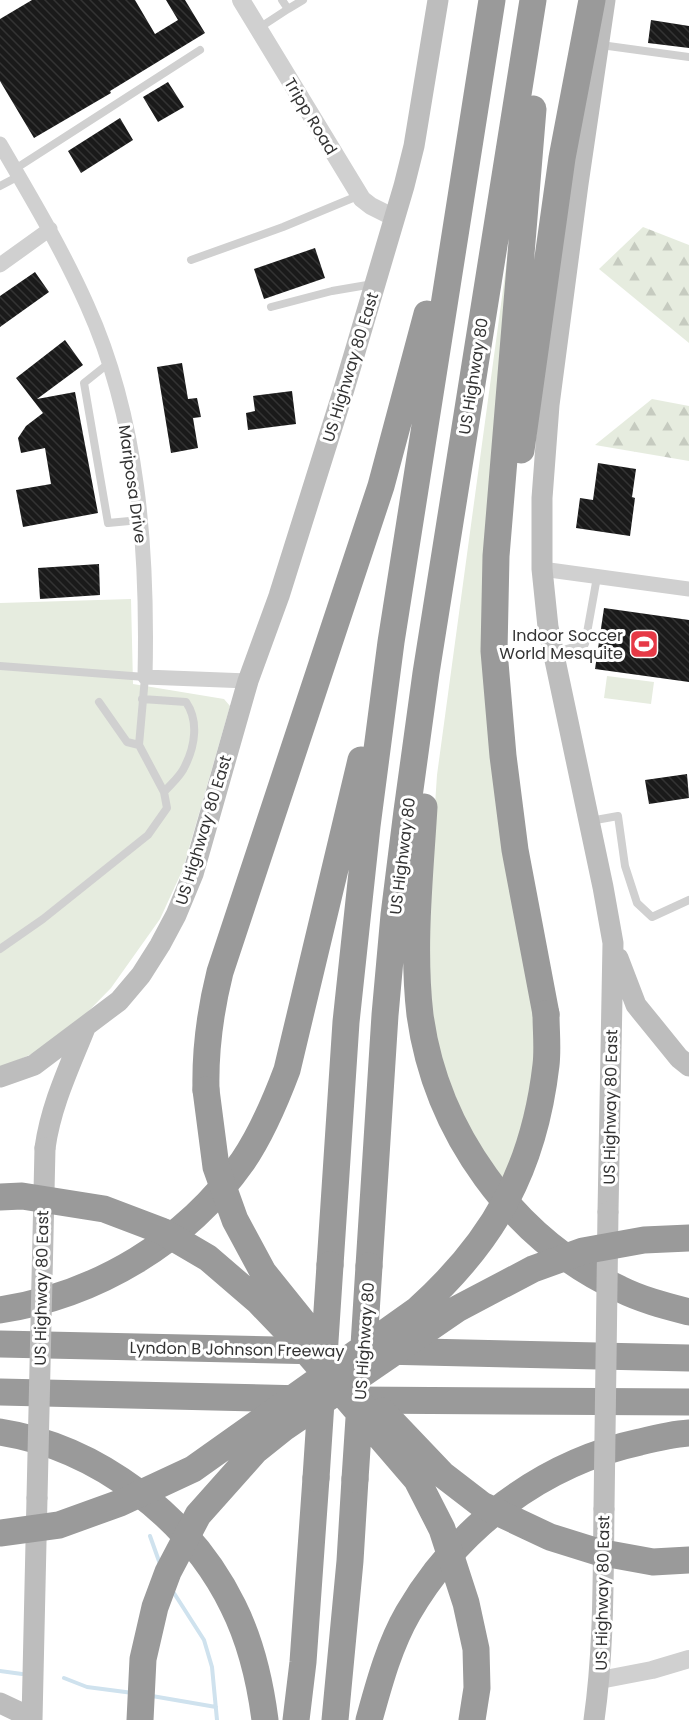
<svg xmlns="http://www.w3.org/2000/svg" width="689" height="1720" viewBox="0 0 689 1720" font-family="Poppins,sans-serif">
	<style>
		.grass { fill: #e6ecdf }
		.forest { fill: url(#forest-firs) }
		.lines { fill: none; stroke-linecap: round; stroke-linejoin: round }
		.stream { stroke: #cfe2ee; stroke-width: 4 }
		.building { fill: url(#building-back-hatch) }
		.service { stroke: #d0d0d0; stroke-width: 8 }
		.minor { stroke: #d0d0d0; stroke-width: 15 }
		.tertiary { stroke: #d0d0d0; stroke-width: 18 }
		.secondary { stroke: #bdbdbd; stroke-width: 21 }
		.motorway { stroke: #9a9a9a; stroke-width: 27 }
		.secondary-bridge { stroke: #bdbdbd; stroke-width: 21 }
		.motorway-bridge { stroke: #9a9a9a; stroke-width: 27 }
		.labels { text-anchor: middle; stroke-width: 6; stroke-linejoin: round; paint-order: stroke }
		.street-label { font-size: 16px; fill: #333; stroke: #fff }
		.poi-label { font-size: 16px; fill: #333; stroke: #fff; text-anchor: end }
	</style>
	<defs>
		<pattern id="forest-firs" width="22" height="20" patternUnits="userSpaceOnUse" patternTransform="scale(1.5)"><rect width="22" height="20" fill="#e6ecdf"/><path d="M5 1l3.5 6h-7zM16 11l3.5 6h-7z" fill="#c6cbc0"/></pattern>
		<pattern id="building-back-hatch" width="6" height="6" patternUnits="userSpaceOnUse" patternTransform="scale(1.5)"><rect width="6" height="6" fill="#1a1a1a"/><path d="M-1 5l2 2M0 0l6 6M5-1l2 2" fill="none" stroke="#333"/></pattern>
	</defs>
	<rect width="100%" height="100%" fill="#fff"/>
	<path class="grass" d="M513 216 492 504 538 1007 537 1077 504 1186 477 1151 434 1043 427 925 437 775Z
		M131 599 133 684 224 699 230 706 183 869 160 919 111 988 73 1027 34 1053 0 1068V603Z
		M607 676 654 682 651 704 604 698Z"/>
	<path class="forest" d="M643 227 689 245V343L599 269Z
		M652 399 689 406V461L595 445Z"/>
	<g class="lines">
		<path class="stream" d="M150 1536 160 1564
			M172 1590 204 1640 212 1667 217 1720
			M0 1671 22 1674
			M64 1678 87 1687 133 1693
			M152 1696 216 1707"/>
	</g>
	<path class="building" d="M32 0H135L155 34 178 20 166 0H185L205 33 110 91 111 93 34 138 0 81V19Z
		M651 20 689 26V48L648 43Z
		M168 82 184 107 158 122 143 97Z
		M120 118 133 140 81 173 68 151Z
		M315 248 325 278 264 299 254 269Z
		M35 272 49 292 0 327V296Z
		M65 340 83 365 37 399 75 392 98 513 23 527 16 490 51 484 45 448 21 453 18 438 26 426 43 413 16 378Z
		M182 363 188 399 197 398 201 417 193 418 198 448 171 453 157 367Z
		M292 391 296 424 248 430 246 413 255 411 253 396Z
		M598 463 636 469 632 497 635 498 630 536 576 528 580 498 593 500Z
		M99 564 100 595 40 599 38 568Z
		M604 608 689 620V682L595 669Z
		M687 774 689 798 649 804 645 780Z"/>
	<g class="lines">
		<path class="service" d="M282 0 288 9 303 0
			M259 28 288 9
			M601 45 689 57
			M15 169 200 50
			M0 186 19 176
			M191 260 283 227 360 195
			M271 307 332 291 373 284
			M109 363 84 383 108 523 140 520
			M555 652 585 644 597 577
			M0 666 145 677 139 745 164 792 167 808 148 835 43 919 0 949
			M142 699 186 702C199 721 195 746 185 766 181 776 171 784 164 792
			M99 702 127 742 139 745
			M590 821 618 816 625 866 637 903 652 917 689 900"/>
		<path class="minor" d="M0 144C31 197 62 249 87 305 139 420 148 551 145 677L248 681
			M0 265 50 229
			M542 569 689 589"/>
		<path class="tertiary" d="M241 0 362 199 371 206 395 218
			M600 1680 652 1670 689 1659"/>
		<path class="secondary" d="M605 0 578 184 549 405 542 498V569L548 627 603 887 613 943 608 1212
			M618 958 636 1005 679 1058 689 1066
			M0 1077 34 1065 119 1001 141 975 160 945 176 915 193 874 248 681 279 596 344 389 404 186 414 146 438 0
			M45 1148C51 1105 69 1068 85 1028
			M0 1703 32 1718
			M32 1720 37 1498
			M594 1720C604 1650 603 1580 604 1509"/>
		<path class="motorway" d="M533 109 496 556 494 651 503 756 515 850 546 1014
			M521 450 562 158 592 0
			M424 807C420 875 412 947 420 1015 436 1132 513 1239 620 1289 642 1300 666 1306 689 1312
			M206 1090C205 1049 210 1012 220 972L381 486 427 314
			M330 1265 346 1022 367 826 391 642 492 0
			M369 1266 385 1015 394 915 407 811 426 673 533 0
			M0 1310C97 1295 186 1242 243 1161 262 1133 275 1102 287 1070L361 760
			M0 1344 322 1351
			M381 1351 689 1358
			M0 1392 305 1399
			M352 1400 689 1402
			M0 1432C98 1447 190 1518 233 1606 251 1642 260 1681 265 1720
			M296 1720 303 1662 316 1478
			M335 1720 350 1561 355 1479
			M369 1720C379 1684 389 1646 408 1613 458 1527 542 1463 640 1442 656 1438 673 1434 689 1433"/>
		<path class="secondary-bridge" d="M37 1498 45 1148
			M604 1509 608 1212"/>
		<path class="motorway-bridge" d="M206 1090 216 1167 235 1220 263 1272 316 1338
			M0 1197 22 1196 104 1209 162 1231 208 1258 258 1301 306 1351 417 1480 442 1529 466 1603 476 1649 477 1688 472 1720
			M363 1361 369 1266
			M382 1411 443 1475 482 1505 550 1537 598 1552 653 1562 689 1560
			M316 1478 330 1265
			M355 1479 360 1403
			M0 1533 59 1525 120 1503 193 1469 417 1310C494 1241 534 1169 546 1065 548 1048 546 1031 546 1014
			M140 1720 143 1659 155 1607 168 1572 198 1515 255 1451 285 1427 457 1309 533 1269 583 1251 644 1240 689 1238"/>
	</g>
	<defs>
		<g id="stadium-square" transform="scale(1.5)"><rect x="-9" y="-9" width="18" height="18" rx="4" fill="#e63946" stroke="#fff"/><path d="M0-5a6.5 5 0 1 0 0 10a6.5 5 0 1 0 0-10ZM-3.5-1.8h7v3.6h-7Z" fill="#fff"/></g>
	</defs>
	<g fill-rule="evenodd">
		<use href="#stadium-square" x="644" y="644"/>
	</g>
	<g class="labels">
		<g class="street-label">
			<text transform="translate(311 116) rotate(59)" y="6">Tripp Road</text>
			<text transform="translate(350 367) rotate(-73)" y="6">US Highway 80 East</text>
			<text transform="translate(473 376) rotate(-81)" y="6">US Highway 80</text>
			<text transform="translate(133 484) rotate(82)" y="6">Mariposa Drive</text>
			<text transform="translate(203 830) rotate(-73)" y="6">US Highway 80 East</text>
			<text transform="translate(402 856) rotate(-83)" y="6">US Highway 80</text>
			<text transform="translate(610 1107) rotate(-89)" y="6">US Highway 80 East</text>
			<text transform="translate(41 1288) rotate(-89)" y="6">US Highway 80 East</text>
			<text transform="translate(364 1341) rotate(-86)" y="6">US Highway 80</text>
			<text transform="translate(237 1349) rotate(1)" y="6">Lyndon B Johnson Freeway</text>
			<text transform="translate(602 1593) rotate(-89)" y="6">US Highway 80 East</text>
		</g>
		<g class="poi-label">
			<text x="623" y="641">Indoor Soccer<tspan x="623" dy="18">World Mesquite</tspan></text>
		</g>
	</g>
</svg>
